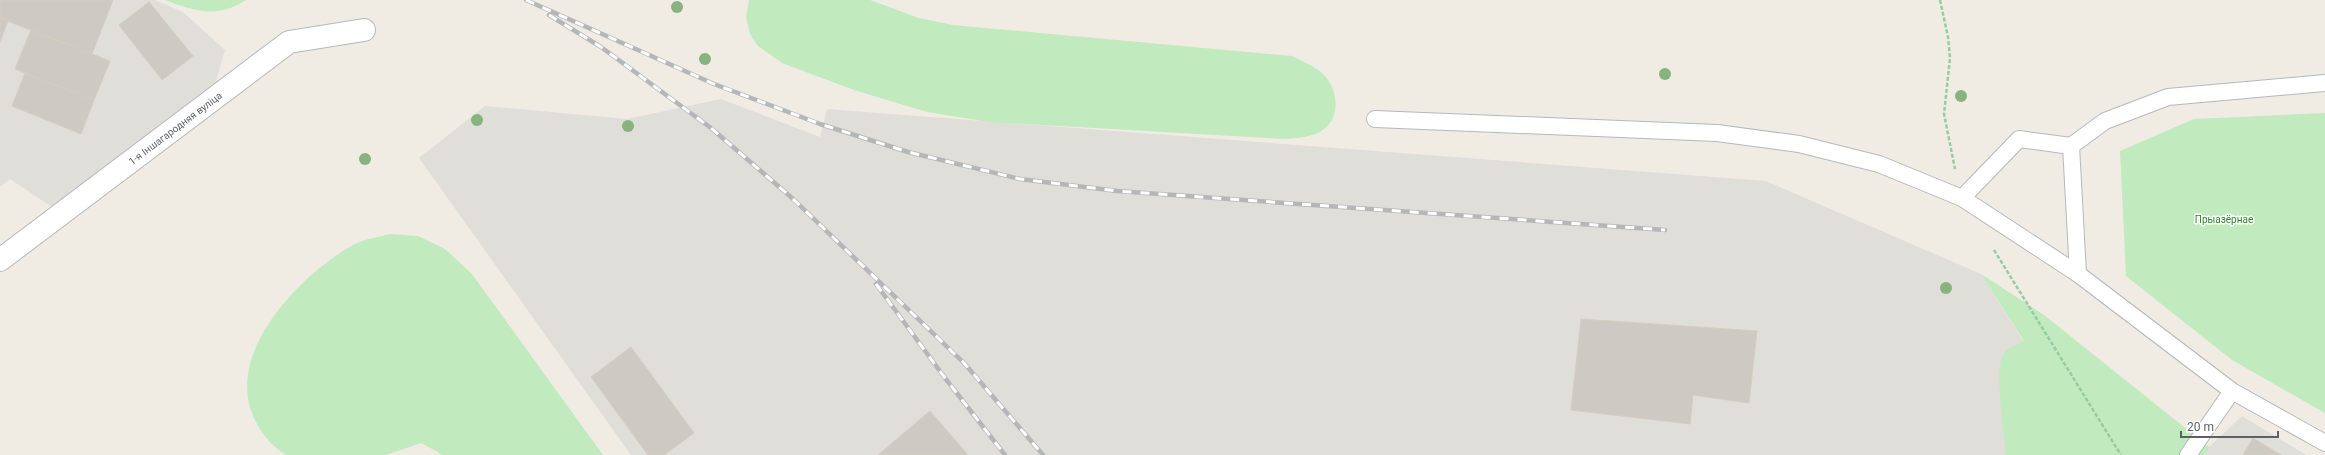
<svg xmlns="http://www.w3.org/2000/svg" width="2325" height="455" viewBox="0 0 2325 455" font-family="Roboto,sans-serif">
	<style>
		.industrial { fill: #e0ded8 }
		.green { fill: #c1eabe }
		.building { fill: #cdc9c3; stroke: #d5cdc1 }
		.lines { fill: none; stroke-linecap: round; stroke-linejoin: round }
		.lane-casing { stroke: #b5b8bc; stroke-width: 18 }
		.street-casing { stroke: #b5b8bc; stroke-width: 24 }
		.path { stroke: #96cca0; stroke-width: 2.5; stroke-dasharray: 4 2; stroke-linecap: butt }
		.lane { stroke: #fff; stroke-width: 16 }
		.street { stroke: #fff; stroke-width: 22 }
		.rail-casing { stroke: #b5b6b7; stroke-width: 4.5 }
		.rail { stroke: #fff; stroke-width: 3; stroke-dasharray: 9; stroke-linecap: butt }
		.tree { fill: #86b37e }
		.labels { text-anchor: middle; stroke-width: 3; stroke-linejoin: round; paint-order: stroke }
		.street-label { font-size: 10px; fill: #5c6166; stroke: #fff }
		.park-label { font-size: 10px; fill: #2f852b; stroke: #fff }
	</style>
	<rect width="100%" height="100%" fill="#f0ece4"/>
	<path class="industrial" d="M0 0H155L183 12 225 50 213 92 55 209 10 179 0 187Z
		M721 99 820 137 827 109 1766 181 1981 274 2095 455H631L419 158 485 106 627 119Z
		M2242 416 2306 455H2205L2209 447Z"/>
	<path class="green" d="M165 0H246C217 19 195 11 165 0Z
		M749 0H870L919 18 953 25 1292 56C1300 60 1309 64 1317 69 1336 81 1344 113 1324 129 1313 138 1296 138 1283 139L989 122 927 112 854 90 782 63 758 46 750 34 746 17Z
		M2325 113V413L2232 360 2126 276 2120 151 2194 119Z
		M390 234 418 236 445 249 472 274 603 455H441L438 452 421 443 386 455H286C272 446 262 435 255 420 222 354 300 275 353 245 363 239 379 237 390 234Z
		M1981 274 2044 315 2209 447 2205 455H2006C2004 432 1995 376 2002 357 2005 348 2016 345 2024 341Z"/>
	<path class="building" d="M0 0H113L92 54 0 18Z
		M149 2 193 56 162 80 119 25Z
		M0 18 8 21 0 42Z
		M31 30 110 61 94 100 15 69Z
		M25 73 94 100 81 134 12 106Z
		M1581 319 1757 331 1749 403 1693 395 1690 424 1571 410Z
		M631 347 694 433 664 455H648L591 377Z
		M930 411 968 455H878Z
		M2253 438 2281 455H2243Z"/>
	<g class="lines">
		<g class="lane-casing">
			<path id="lane" d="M1375 119 1717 133 1799 144 1879 164 1962 198 2078 274 2232 391 2325 443
				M1962 198 2019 139 2071 146
				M2078 274 2071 146 2105 121 2168 97 2325 83
				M2188 455 2232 391"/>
		</g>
		<g class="street-casing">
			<path id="street" d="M0 260 289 42 364 30"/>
		</g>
		<path class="path" d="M1940 0 1948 37 1950 58 1944 114 1955 169
			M1994 250 2121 455"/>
		<use href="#lane" class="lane"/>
		<use href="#street" class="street"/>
		<g class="rail-casing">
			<path id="rail" d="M526 0 714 84 820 124 908 152 1020 179 1117 191 1665 230
				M549 15 601 47 711 128 792 198 964 363 1043 455
				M876 284 945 378 1005 455"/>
		</g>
		<use href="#rail" class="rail"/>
	</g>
	<g class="tree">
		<circle cx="677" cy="7" r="6"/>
		<circle cx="705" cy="59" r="6"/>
		<circle cx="1665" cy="74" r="6"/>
		<circle cx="1961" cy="96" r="6"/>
		<circle cx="477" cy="120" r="6"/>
		<circle cx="628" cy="126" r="6"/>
		<circle cx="365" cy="159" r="6"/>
		<circle cx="1946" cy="288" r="6"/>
	</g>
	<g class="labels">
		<g class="street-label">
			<text transform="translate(175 128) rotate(-37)" y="4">1-я Іншагародняя вуліца</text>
		</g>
		<g class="park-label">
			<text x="2224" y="223">Прыазёрнае</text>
		</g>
	</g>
	<path d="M2181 431v6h97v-6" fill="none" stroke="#5c6166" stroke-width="2"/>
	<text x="2187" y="431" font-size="12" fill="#5c6166" stroke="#ffffff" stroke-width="3" paint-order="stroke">20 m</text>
</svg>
